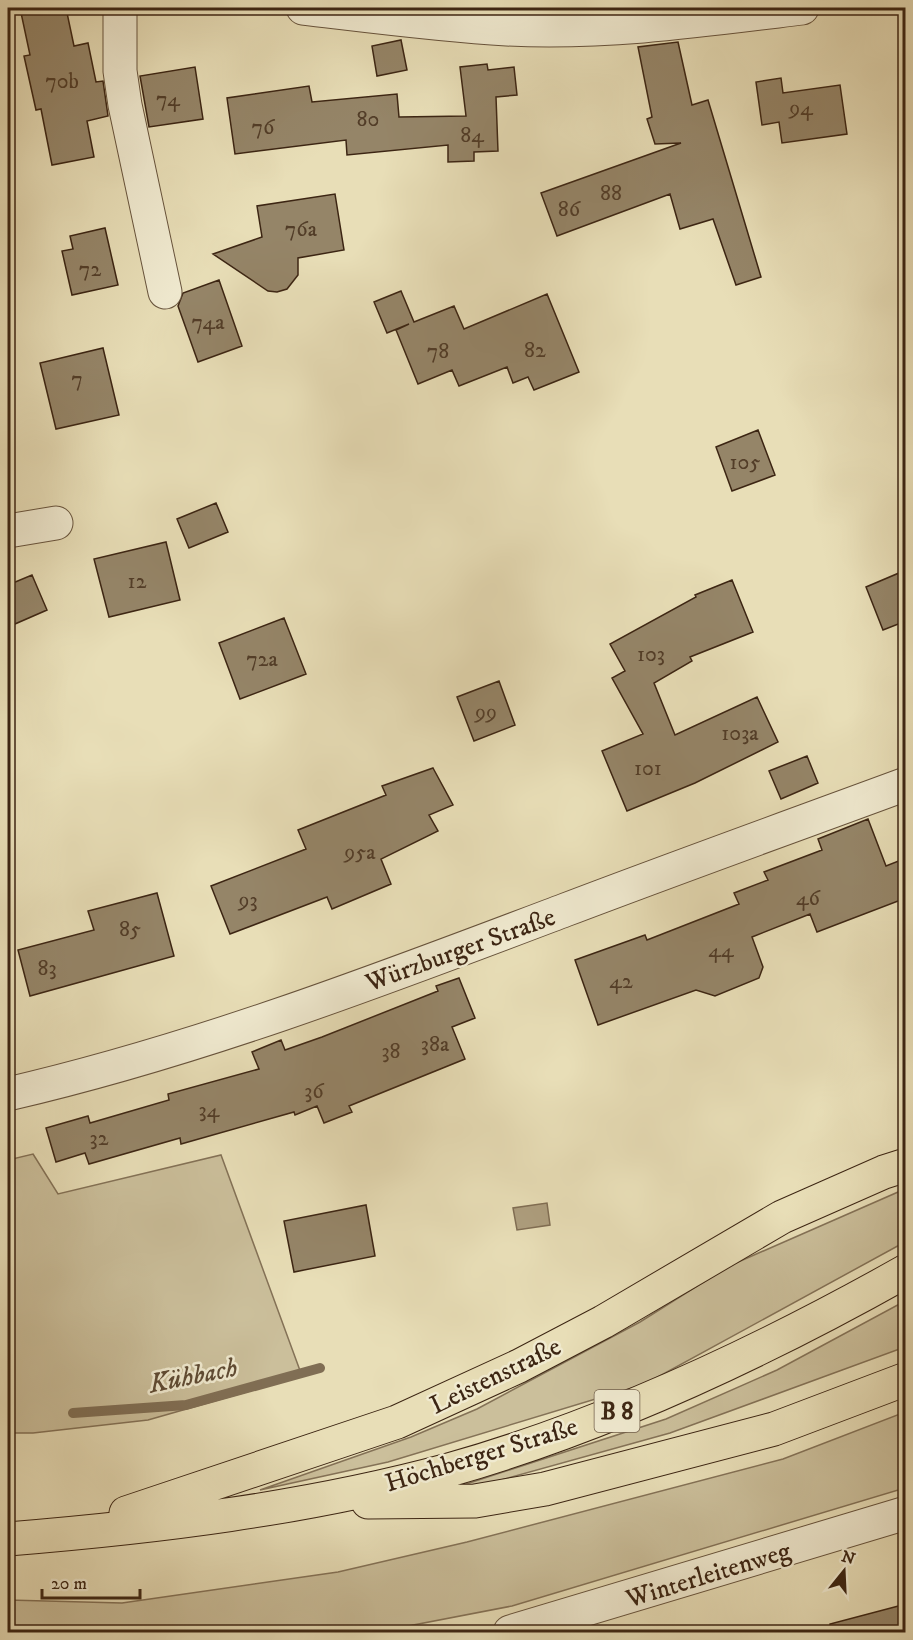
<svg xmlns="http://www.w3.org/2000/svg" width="913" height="1640" viewBox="0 0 913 1640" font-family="'IM FELL DW Pica',serif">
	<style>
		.green { fill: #cbbf9b; stroke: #847257; stroke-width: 1.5 }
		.water { fill: #ae9f7f; stroke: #806e54; stroke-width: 1.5 }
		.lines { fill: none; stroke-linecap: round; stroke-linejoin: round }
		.stream { stroke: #806e54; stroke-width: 10 }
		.building { fill: #958568; stroke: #3c2513; stroke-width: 1.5 }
		.minor-casing { stroke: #67533c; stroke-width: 35 }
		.major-casing { stroke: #3c2513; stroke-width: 35 }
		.minor { stroke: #f0ead0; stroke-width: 33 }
		.major { stroke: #e8deb7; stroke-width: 33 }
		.labels { text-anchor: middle; stroke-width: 5; stroke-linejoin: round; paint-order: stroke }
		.number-label { font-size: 22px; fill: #523d28 }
		.shield { fill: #f0ead0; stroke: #72604c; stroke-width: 1.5 }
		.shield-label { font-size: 24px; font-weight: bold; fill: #3c2513 }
		.street-label { font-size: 26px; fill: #3c2513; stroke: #f0ead0 }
		.water-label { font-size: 27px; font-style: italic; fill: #5e4a33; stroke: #f0ead0 }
	</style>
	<rect width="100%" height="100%" fill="#e8deb7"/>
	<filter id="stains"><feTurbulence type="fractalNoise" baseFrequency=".00333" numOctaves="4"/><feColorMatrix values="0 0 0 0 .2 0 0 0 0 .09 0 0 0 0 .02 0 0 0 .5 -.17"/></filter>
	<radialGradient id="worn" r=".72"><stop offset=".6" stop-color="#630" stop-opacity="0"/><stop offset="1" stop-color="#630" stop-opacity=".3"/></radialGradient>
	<path class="green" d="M486 8H733L523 20Z
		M33 1154 58 1194 221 1155 302 1376 148 1420 33 1433H8V1160Z
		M905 1189V1242L645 1384 388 1462 260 1490 411 1437 477 1409 640 1322 729 1266Z
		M905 1301V1347L670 1433 483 1485 457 1487 666 1419 777 1370Z
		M905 1412V1488L512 1606 377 1632H8V1600L122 1603 338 1572 467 1542 783 1459Z"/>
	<path class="water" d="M547 1203 550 1225 517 1230 513 1208Z"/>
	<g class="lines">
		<path class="stream" d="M73 1413 186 1405 320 1368"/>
	</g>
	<path class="building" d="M20 8H66L74 46 88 43 96 82 103 81 108 116 87 121 94 157 52 165 41 109 36 110 24 56 30 55Z
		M401 40 407 70 377 76 372 46Z
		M678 42 692 105 708 100 761 277 736 285 713 219 680 229 670 194 557 236 541 193 681 143 655 144 647 119 652 117 638 47Z
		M487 64 488 70 514 67 517 95 496 97 498 151 474 152V161L448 162V145L347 155 346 140 235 154 227 98 309 86 312 102 397 94 399 117 466 116 460 67Z
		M195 67 203 119 149 127 140 76Z
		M781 78 783 93 840 85 847 134 782 143 779 122 762 125 756 82Z
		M335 194 344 250 298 258V275L287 289 277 292 268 291 213 254 262 237 257 206Z
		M105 228 118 285 72 295 62 251 73 249 70 236Z
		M219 280 242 346 198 362 178 306 183 293Z
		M401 291 414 322 454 306 464 329 547 294 579 372 534 390 528 377 513 383 507 367 459 386 452 370 418 384 396 330 409 324 387 333 374 302Z
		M103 348 119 415 56 429 40 363Z
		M758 430 775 475 732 491 716 447Z
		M216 503 228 532 189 548 177 519Z
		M166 542 180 600 109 617 94 559Z
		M906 570V621L883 630 866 587Z
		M32 575 47 610 8 627V585Z
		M732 580 753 632 690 657 692 661 654 683 675 735 757 697 778 742 695 783 627 811 602 751 643 734 612 678 625 671 610 644 696 597 695 595Z
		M284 618 306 674 240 699 219 643Z
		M499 681 515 725 474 741 457 697Z
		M807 756 818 783 781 799 769 771Z
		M433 768 453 805 429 815 438 831 381 859 391 884 332 909 327 897 230 934 211 886 306 849 298 830 386 795 382 786Z
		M868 819 886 866 906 858V898L817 932 810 914 752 937 763 967 759 978 715 996 696 990 598 1025 575 960 645 935 647 940 739 904 734 893 768 880 764 872 822 850 818 839Z
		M157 893 174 956 30 996 18 950 94 930 88 911Z
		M459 978 475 1018 452 1027 465 1059 349 1106 352 1112 324 1123 317 1106 295 1115 294 1112 181 1144 180 1138 89 1164 85 1153 56 1162 46 1128 88 1116 90 1123 169 1100 168 1094 259 1069 252 1052 281 1040 285 1050 322 1037 438 991 436 986Z
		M366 1205 375 1256 294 1272 284 1221Z
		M906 1604V1632H831L830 1624Z"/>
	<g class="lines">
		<g class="minor-casing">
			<path id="minor" d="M120 8V71L125 105 165 292
				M303 8C371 16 439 25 507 29 606 34 705 20 802 8
				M8 531 56 523
				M8 1094C198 1050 383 979 565 910 678 867 792 826 906 784
				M510 1632 906 1513"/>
		</g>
		<g class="major-casing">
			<path id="major" d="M368 1502 475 1501 545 1489 774 1429 906 1379
				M126 1513 397 1422 519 1366 603 1322 782 1217 884 1172 906 1165
				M8 1539C155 1527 305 1509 449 1470 608 1425 762 1352 906 1271"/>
		</g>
		<use href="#minor" class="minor"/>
		<use href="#major" class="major"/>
	</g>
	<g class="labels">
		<g class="number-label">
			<text x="62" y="88">70b</text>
			<text x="168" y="106">74</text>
			<text x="801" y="115">94</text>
			<text x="368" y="126">80</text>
			<text x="263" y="134">76</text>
			<text x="472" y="142">84</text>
			<text x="611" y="200">88</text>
			<text x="569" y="216">86</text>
			<text x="301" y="236">76a</text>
			<text x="90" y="276">72</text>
			<text x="208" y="329">74a</text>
			<text x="535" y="357">82</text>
			<text x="438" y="358">78</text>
			<text x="77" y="386">7</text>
			<text x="745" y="469">105</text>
			<text x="137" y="588">12</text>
			<text x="651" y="661">103</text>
			<text x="262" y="666">72a</text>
			<text x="486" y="719">99</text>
			<text x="740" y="740">103a</text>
			<text x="648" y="775">101</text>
			<text x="360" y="859">95a</text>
			<text x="808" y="905">46</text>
			<text x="248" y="907">93</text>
			<text x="130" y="936">85</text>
			<text x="721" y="957">44</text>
			<text x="47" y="975">83</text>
			<text x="621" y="988">42</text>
			<text x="435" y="1051">38a</text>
			<text x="391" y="1058">38</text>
			<text x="314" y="1098">36</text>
			<text x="209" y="1117">34</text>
			<text x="99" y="1145">32</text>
		</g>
		<rect class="shield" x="594.5" y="1390" width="45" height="42" rx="4.5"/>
		<g class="shield-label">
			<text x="617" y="1419">B 8</text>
		</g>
		<g class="street-label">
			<text transform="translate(460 949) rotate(-20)" y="9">Würzburger Straße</text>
			<text transform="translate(495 1375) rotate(-26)" y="9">Leistenstraße</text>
			<text transform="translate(481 1454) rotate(-17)" y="9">Höchberger Straße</text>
			<text transform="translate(708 1574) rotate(-17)" y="9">Winterleitenweg</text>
		</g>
		<g class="water-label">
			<text transform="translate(193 1375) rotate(-11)" y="9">Kühbach</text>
		</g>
	</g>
	<rect width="913" height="1640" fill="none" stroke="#e8deb7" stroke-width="30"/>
	<rect x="9" y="9" width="895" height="1622" fill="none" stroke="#3c2513" stroke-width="3"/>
	<rect x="15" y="15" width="883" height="1610" fill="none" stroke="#3c2513" stroke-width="1.5"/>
	<g transform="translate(844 1571) rotate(18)" stroke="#f0ead0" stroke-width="4.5" paint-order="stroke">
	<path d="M0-4.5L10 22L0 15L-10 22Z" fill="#3c2513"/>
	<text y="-9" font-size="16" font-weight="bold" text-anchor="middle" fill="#3c2513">N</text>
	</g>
	<path d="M42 1589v9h98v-9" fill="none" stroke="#3c2513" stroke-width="3"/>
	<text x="51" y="1589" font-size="18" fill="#3c2513" stroke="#f0ead0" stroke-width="4.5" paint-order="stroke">20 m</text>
	<rect width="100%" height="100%" filter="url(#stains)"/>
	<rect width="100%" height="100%" fill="url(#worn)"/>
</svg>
